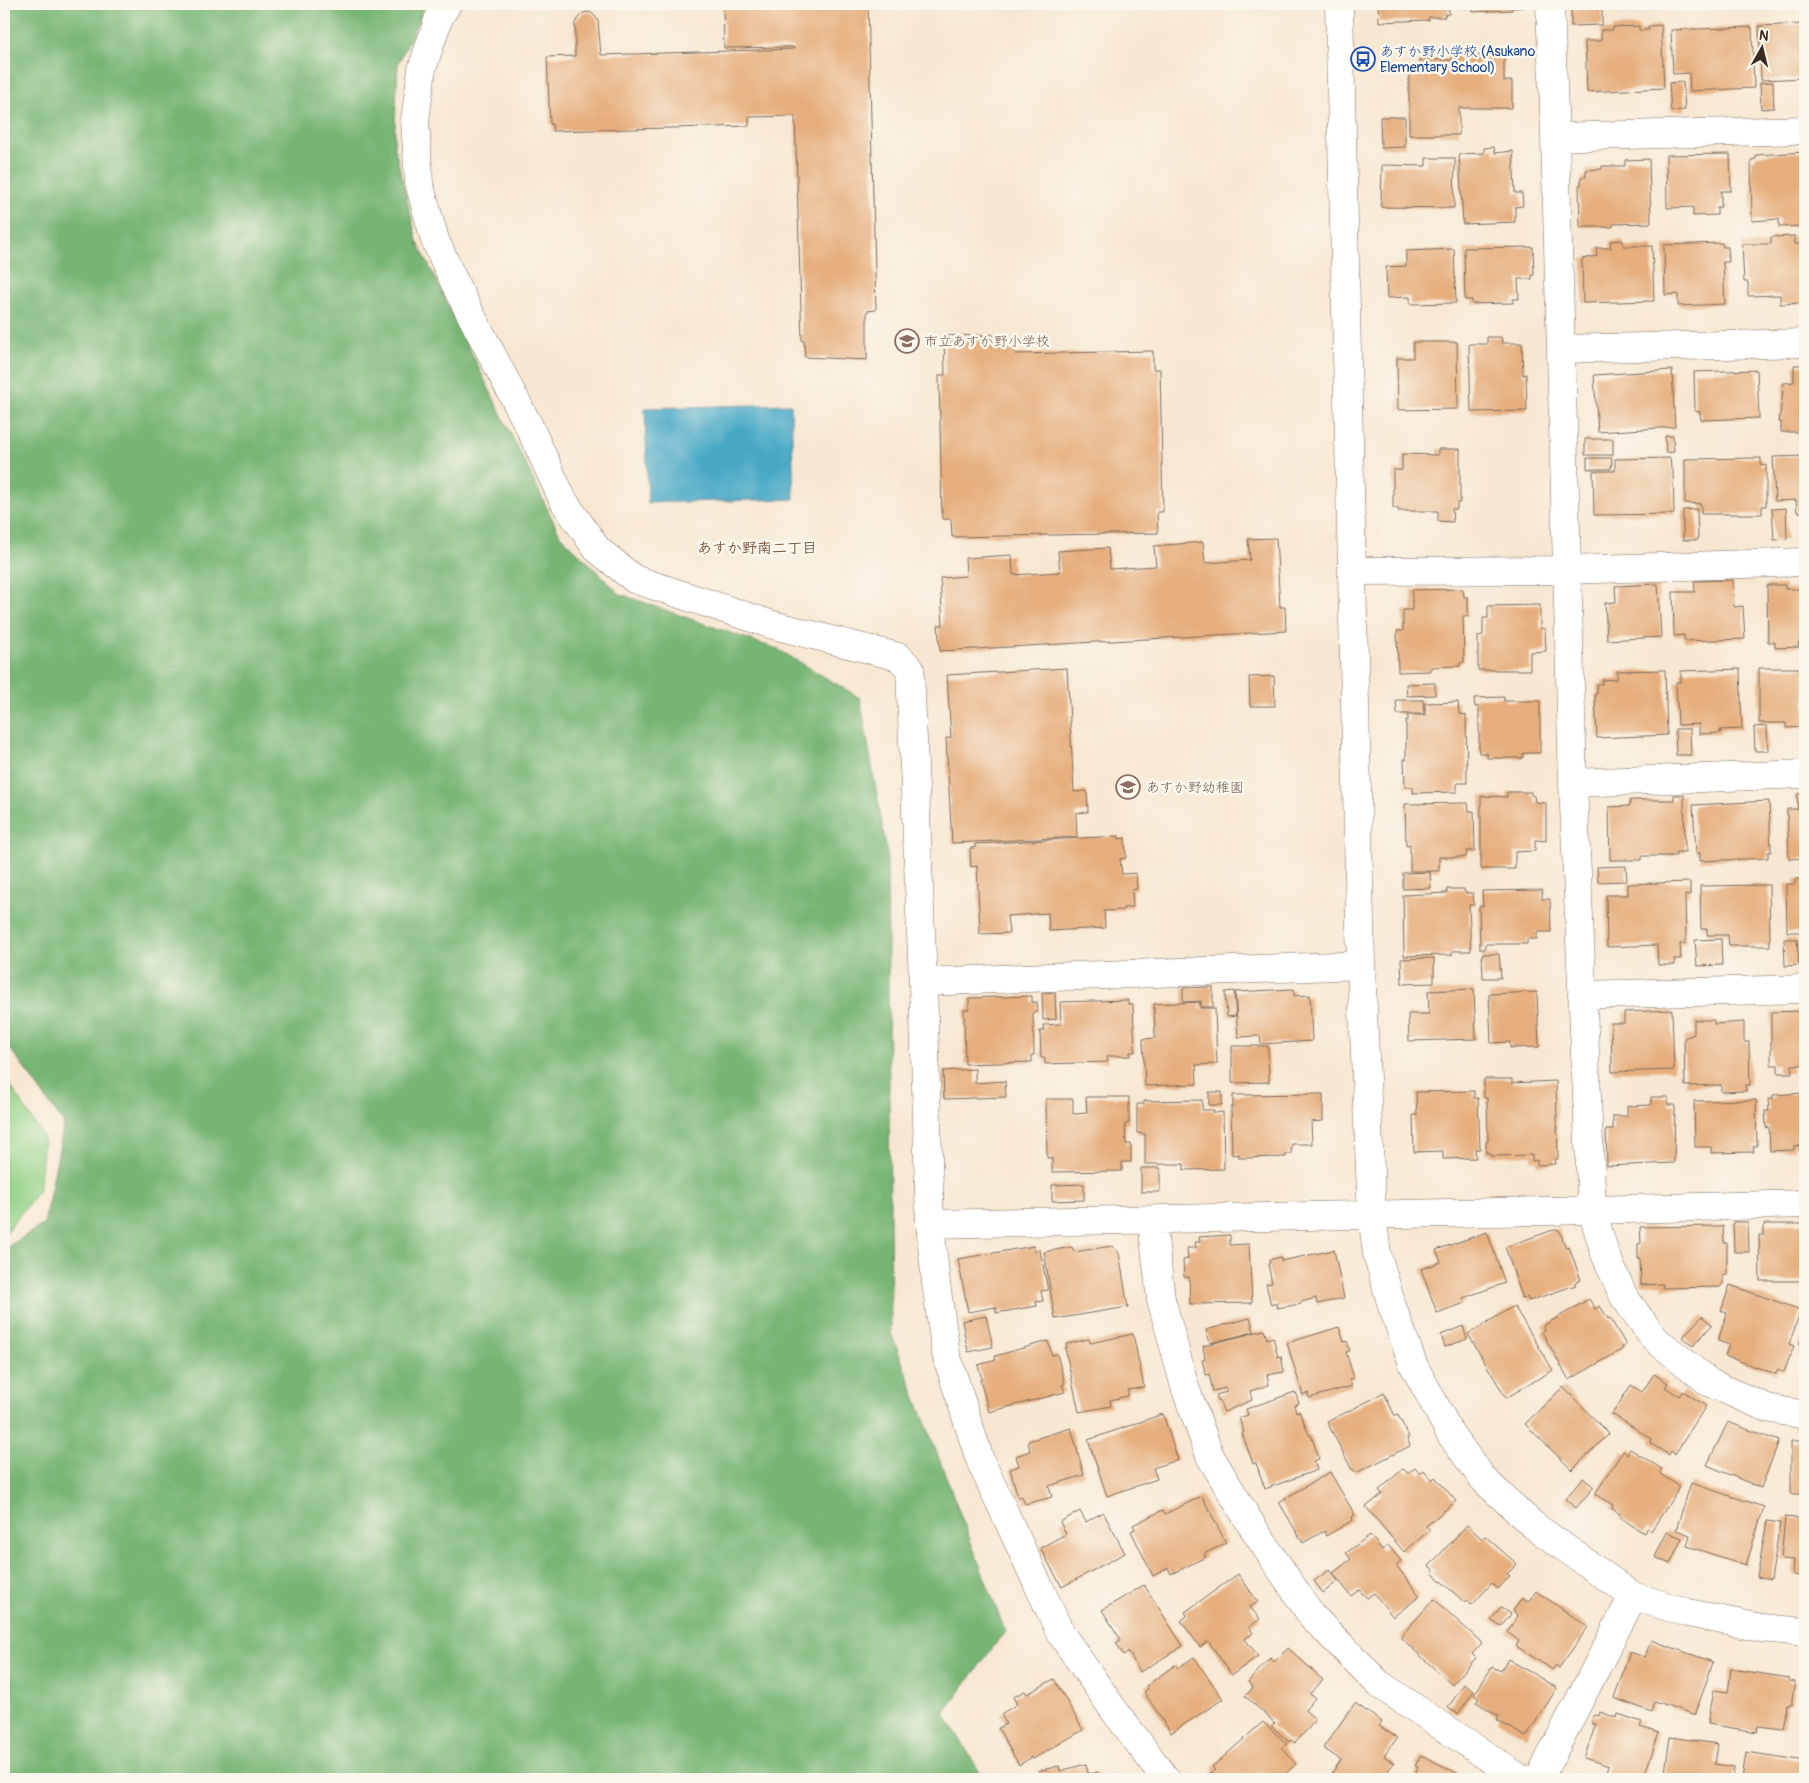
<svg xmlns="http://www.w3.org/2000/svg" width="1809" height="1783" viewBox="0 0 1809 1783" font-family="Pangolin,'Klee One',sans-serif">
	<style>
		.green { fill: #94d389; stroke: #687e54 }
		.forest { fill: #77b575; stroke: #59704a }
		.water { fill: #47a8c6; stroke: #416972 }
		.building { fill: #e6ae7d }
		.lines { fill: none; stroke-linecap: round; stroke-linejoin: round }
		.minor-casing { stroke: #7d6c5d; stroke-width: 29 }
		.minor { stroke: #fff; stroke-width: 28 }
		.labels { text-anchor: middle; stroke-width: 5; stroke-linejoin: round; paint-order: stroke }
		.transit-label { font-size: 14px; fill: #164399; stroke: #fbf7ec; text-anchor: start }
		.education-label { font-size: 14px; fill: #785e54; stroke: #fbf7ec; text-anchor: start }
		.neighbourhood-label { font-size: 15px; font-weight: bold; fill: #77583f; stroke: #fbf7ec }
	</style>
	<rect width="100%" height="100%" fill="#fbf7ec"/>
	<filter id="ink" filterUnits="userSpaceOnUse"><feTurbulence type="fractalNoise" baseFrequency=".02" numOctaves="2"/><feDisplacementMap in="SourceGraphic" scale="10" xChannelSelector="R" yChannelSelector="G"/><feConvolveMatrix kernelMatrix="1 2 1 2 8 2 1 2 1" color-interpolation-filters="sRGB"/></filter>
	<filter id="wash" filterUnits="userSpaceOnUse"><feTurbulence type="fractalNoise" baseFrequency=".0096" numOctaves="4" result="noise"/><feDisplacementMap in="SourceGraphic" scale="20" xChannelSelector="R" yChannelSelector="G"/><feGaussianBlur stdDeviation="1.12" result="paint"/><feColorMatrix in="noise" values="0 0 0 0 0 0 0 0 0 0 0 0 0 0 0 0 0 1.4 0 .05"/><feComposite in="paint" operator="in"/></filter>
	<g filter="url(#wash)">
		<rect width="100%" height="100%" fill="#f7e7d2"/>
		<path class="green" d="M4 1076 44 1138 39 1190 4 1235Z"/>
		<path class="forest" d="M4 4H426L398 64 394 145 417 241 560 535 620 594 779 650 860 698 887 853 891 1333 1005 1631 944 1713 984 1779H4V1249L44 1224 64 1124 4 1040Z"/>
		<path class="water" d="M791 404 794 499 648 503 645 408Z"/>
		<g id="blocks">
			<path class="building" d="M723 4H868L876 310 867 311V360L805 357 804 341H802L795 116 749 117V126L553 131 552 124H550L547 57 575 56V23L578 18 583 13 590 12 595 16 598 21 601 55 794 49 793 47 724 48Z
				M1378 4H1448L1449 14 1444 15 1445 17H1429V20L1379 22Z
				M1458 4H1525V7L1512 8V10L1473 12 1472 8H1458Z
				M1602 4H1640V6L1602 8Z
				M1602 8V25L1571 26V9Z
				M1805 24V78L1761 80 1759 26Z
				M1661 25 1664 88 1587 92 1585 41H1601V30H1613V27L1639 26V30H1649L1648 26Z
				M1752 27 1754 88 1690 91 1689 73 1673 74 1671 30Z
				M1452 55H1504V81H1512V108H1459V135H1409V71H1420V59L1452 60Z
				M1683 82 1685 110 1671 111 1669 83Z
				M1773 82 1774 108 1761 109 1760 83Z
				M1380 117H1405V147L1381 148Z
				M1494 147 1495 153 1513 151 1515 193H1522L1523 206 1515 207V222L1463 224 1459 154 1484 153V148Z
				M1805 152V220H1802L1803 226 1779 227V219L1752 221 1751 160 1756 159V155Z
				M1730 154 1731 191H1721V207H1717V215L1693 216V207L1667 208 1666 155Z
				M1426 158H1455L1454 208 1381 207 1382 165 1426 166Z
				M1649 159 1651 223 1613 224V227H1580L1579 185H1581V177H1586V170L1602 169V166H1625V160Z
				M1795 236V244H1804L1805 303 1780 304V295L1748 296V282H1744L1742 244H1771V237Z
				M1623 240V246H1652L1654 301 1583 303 1582 259 1597 256 1596 248H1611L1610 241Z
				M1722 243 1723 247H1728L1729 262H1723L1725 304 1678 306V294L1665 295 1664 245Z
				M1533 247 1534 275H1532V279H1518L1519 299H1513V303L1472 304V300H1465L1464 248Z
				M1454 249 1456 303 1410 304V297L1387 298 1386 267 1406 266V251Z
				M993 335V343H1014L1015 354 1153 351V369H1160L1163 512H1157L1158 533 952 537 951 519H942L939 375H945L944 336Z
				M1487 337H1501L1502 343H1522L1523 375 1526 374 1527 411 1471 412 1469 344H1487Z
				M1413 342H1457L1458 409 1398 410 1397 358H1413Z
				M1794 365H1805V432H1781V422H1779L1784 383 1794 382Z
				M1672 370 1675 427 1598 432 1594 375Z
				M1757 370 1759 418 1701 420 1700 412 1695 411 1694 372Z
				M1665 436H1673L1674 452 1666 453Z
				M1585 439H1613V455H1585Z
				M1438 449H1460V503H1457V509H1452L1453 522 1438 521V511H1398V508H1393V470H1402V454L1438 455Z
				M1805 456V512H1797L1796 500 1775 501 1773 457Z
				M1587 458H1612L1611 469H1587Z
				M1670 458 1671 469 1673 470 1674 514 1594 515 1593 471H1615V459Z
				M1761 458V466L1766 465V506H1762V514H1701V504L1685 503V459Z
				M1786 508 1787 539 1774 540 1772 509Z
				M1697 509 1698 540H1683V510Z
				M1276 538 1280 607H1285L1286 631 940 651 938 625H943L940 578 966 576 965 558 1012 555 1013 575 1060 572 1058 551 1108 548 1110 569 1156 566 1154 546 1203 542 1205 563 1250 560 1248 539Z
				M1733 580 1734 607 1743 606 1745 639 1684 641V635L1674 636 1673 592H1695L1694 581Z
				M1658 584 1661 637 1607 640 1605 603 1616 602 1615 586Z
				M1767 585H1785V589H1805V643H1798L1799 647 1775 648V642H1768Z
				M1463 589 1464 597H1468V616H1463L1464 662 1460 663V666L1431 667V671L1398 672 1397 631H1403V610H1412V590Z
				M1540 605V628L1545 629 1546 651 1530 652V670H1478V636L1483 635V618H1488V606Z
				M1067 668 1074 792 1087 791 1088 812 1076 813 1077 837 952 843 946 738H951L947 675Z
				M1759 668H1805V727L1786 728V723H1759Z
				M1740 669 1742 729 1720 730 1721 733 1699 734V724L1678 725 1676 682H1681V671Z
				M1665 670 1667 735 1597 738 1595 694H1597V684H1602V680L1617 679V671Z
				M1274 676 1275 706H1250L1249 677Z
				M1435 683V695L1407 696 1406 684Z
				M1504 697V701H1540V753H1523V758H1487V753H1479V707H1475L1474 698Z
				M1396 700H1423L1424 714H1397Z
				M1458 702 1459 714 1466 715 1467 783H1457V792L1413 793V787H1405L1404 759 1406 760V720L1408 721V715H1425V703Z
				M1767 726 1768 751H1755L1754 727Z
				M1675 729H1690L1691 755H1676Z
				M1507 792H1531V795L1534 796 1535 802 1546 803V841L1535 840V851L1515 852V869H1481V796L1507 797Z
				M1797 794H1805V858L1789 859 1787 809H1798Z
				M1674 795H1684L1685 852H1676V856H1642V860H1610L1609 807 1630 806V800H1674Z
				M1769 801 1771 852H1768V858L1700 861V853H1696L1693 805Z
				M1468 803 1469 811H1474L1475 851H1467L1466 857H1439V871H1410V845L1406 846 1405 804Z
				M1119 836V839L1125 838 1126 858 1120 859 1122 874 1136 873 1137 889 1132 890 1133 907 1123 908 1124 910 1104 911 1105 928 1049 931 1048 913 1007 916 1009 933 980 934 977 866 971 867 970 848H975V844Z
				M1626 866 1627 881 1598 882 1597 867Z
				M1430 872 1431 888 1403 889V873Z
				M1795 879H1805V932H1787L1786 884H1795Z
				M1690 882V895H1685L1686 943 1680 944 1681 959H1674L1675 965H1658L1657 945 1607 947 1606 895H1628V884Z
				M1769 885 1770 946H1729L1728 935H1707V929H1701L1700 886Z
				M1447 889H1464L1465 893H1473L1474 905H1469L1471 951H1452V955L1404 956 1403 895 1447 893Z
				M1542 890V899H1550L1551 932H1537V939H1527V944H1485V949H1480L1479 906H1483L1482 891Z
				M1721 939 1722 965 1697 966 1695 940Z
				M1784 939H1797L1799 965 1785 966Z
				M1482 954H1499L1501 978H1483Z
				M1434 958V983L1402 984 1401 959Z
				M1213 987V1007H1201V1001L1183 1002V988Z
				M1294 989V996L1310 995 1312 1041 1261 1044 1260 1036 1238 1037 1235 992Z
				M1474 989 1476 1039 1409 1041 1408 1014H1429L1428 991Z
				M1234 991 1236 1016 1227 1017 1225 992Z
				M1055 992 1056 1019 1043 1020 1042 993Z
				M1537 992 1539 1047 1510 1048V1042L1491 1043 1489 994Z
				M1032 996V1002H1037L1038 1012H1033L1034 1055H1032V1062L965 1064 964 1010 969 1009V998Z
				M1128 1000V1004H1133L1135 1052H1130V1056H1107L1108 1062 1045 1064V1058H1041L1040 1031H1044L1043 1025 1061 1024 1060 1002Z
				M1200 1002V1008H1215L1217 1064 1196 1065 1197 1084 1145 1086 1143 1039 1155 1038 1154 1004Z
				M1672 1010 1674 1070 1612 1072 1611 1023H1624V1012Z
				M1805 1011V1065H1792V1073H1778V1065H1771V1012Z
				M1694 1020H1714V1024L1744 1022V1042H1749L1750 1085H1745L1746 1091 1721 1092V1085L1685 1086 1684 1038 1694 1034Z
				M1232 1046H1268L1269 1082 1232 1083Z
				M975 1069V1083L1005 1081 1006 1097 944 1099 943 1071Z
				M1484 1079H1512V1083L1556 1081 1558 1159H1554L1555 1164 1537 1165V1160L1532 1161V1155L1490 1156V1153H1486V1142L1488 1141 1487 1098H1484Z
				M1474 1091V1098H1478L1480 1149H1475L1476 1158 1443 1159V1151L1414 1152 1413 1115H1417L1416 1092Z
				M1209 1092H1222V1105H1209Z
				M1805 1093V1145L1794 1146V1150L1770 1151 1769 1127 1766 1128 1765 1111H1769L1768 1099H1773V1095Z
				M1323 1094V1121L1311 1122 1312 1144H1292L1291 1154H1286V1157L1239 1158V1154L1232 1155 1231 1107H1233V1095Z
				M1086 1097H1129V1123L1125 1124 1126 1144H1131V1162H1122V1171L1052 1172V1158H1047L1046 1099H1073V1114L1087 1113Z
				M1651 1097H1668V1105H1675L1674 1163 1607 1166 1606 1130H1613V1116H1627V1106L1651 1105Z
				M1202 1100V1110H1214V1113L1223 1112 1224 1169 1184 1170V1164H1145V1134L1137 1133V1104H1144V1101Z
				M1756 1100 1757 1146H1753L1754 1152 1711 1153V1147H1695L1694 1101Z
				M1141 1168H1160V1192H1141Z
				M1084 1184V1200L1052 1201V1185Z
				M1733 1222H1748L1749 1252H1734Z
				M1764 1224H1805V1281H1760L1759 1235H1764Z
				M1723 1226 1724 1243H1727V1275L1723 1274V1284L1720 1287 1662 1288 1663 1284 1641 1285 1640 1259H1638V1244L1641 1243 1640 1227Z
				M1556 1229 1559 1230 1566 1248 1569 1247 1581 1280 1574 1283 1576 1285 1529 1301 1527 1297 1523 1299 1505 1247Z
				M1487 1232 1505 1283 1463 1298 1465 1303 1437 1313 1421 1269 1441 1262 1436 1250Z
				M1230 1235V1245L1249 1244 1252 1303 1190 1304 1189 1277H1184L1183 1260 1188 1259 1187 1248H1196L1195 1242H1200L1199 1237Z
				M1034 1246 1035 1251 1040 1250 1048 1290 1041 1291 1043 1301 1036 1302 1037 1306 996 1313V1307L968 1312 958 1259Z
				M1112 1246 1119 1253 1128 1307 1055 1319 1044 1252 1072 1247 1074 1252Z
				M1334 1250 1344 1298 1317 1304 1316 1298 1301 1302V1304L1277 1308 1276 1303 1271 1305 1266 1284 1272 1283 1268 1264 1270 1263 1269 1260 1281 1257V1261Z
				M1730 1285 1801 1310 1789 1344 1794 1346 1784 1372 1778 1369 1776 1374 1725 1356 1729 1345 1718 1341 1727 1313 1721 1311Z
				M1589 1299 1595 1309 1600 1306 1608 1319 1610 1318 1626 1345 1622 1347 1623 1349 1569 1380 1542 1332 1545 1330 1543 1326Z
				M1514 1306 1553 1370 1506 1398 1468 1334Z
				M986 1316 993 1347 968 1352 962 1321Z
				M1702 1316 1712 1325 1693 1346 1683 1337Z
				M1250 1318 1254 1332 1210 1343 1206 1330Z
				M1463 1326 1467 1339 1445 1347 1441 1335Z
				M1339 1327 1344 1342 1347 1341 1350 1351 1346 1352 1354 1378 1349 1379 1352 1386 1309 1398 1308 1393 1303 1395 1287 1343Z
				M1264 1330 1267 1339 1273 1337 1278 1357 1281 1356 1284 1372 1267 1375 1269 1385 1250 1391 1252 1400 1224 1412 1216 1395 1227 1392 1225 1388 1213 1391 1209 1374 1206 1375 1202 1360 1205 1359 1203 1346Z
				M1133 1334 1144 1387 1128 1390V1396L1110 1400 1111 1406 1079 1412 1065 1348H1067L1066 1344 1089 1339 1090 1343Z
				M1048 1341 1052 1355 1057 1354 1065 1384 1062 1385 1065 1392 989 1412 980 1380 982 1379 978 1365 996 1360 995 1356Z
				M1800 1341H1805V1376L1801 1377Z
				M1654 1374 1668 1383 1665 1387 1679 1396 1683 1391 1706 1406 1675 1454 1671 1451 1669 1455 1650 1443 1652 1439 1612 1414 1631 1385 1642 1392Z
				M1563 1387 1609 1434 1572 1470 1525 1424Z
				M1295 1392 1299 1403 1294 1405 1296 1412 1299 1411 1309 1435H1311L1319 1459 1314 1461 1317 1470 1265 1489 1256 1463 1253 1464 1242 1433 1244 1432 1239 1418 1248 1415 1246 1409Z
				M1384 1393 1395 1416 1398 1415 1409 1437 1407 1438 1410 1446 1356 1473 1353 1469 1352 1470 1327 1422Z
				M1163 1414 1178 1460 1153 1468 1157 1479 1107 1496 1088 1440Z
				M1728 1422 1779 1441 1761 1488 1707 1465Z
				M1071 1428 1084 1475 1049 1486 1052 1497 1025 1504 1022 1496 1018 1497 1010 1469 1019 1466 1016 1456 1030 1451 1028 1441Z
				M1791 1441H1805V1494H1791Z
				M1630 1449 1662 1469 1659 1473 1680 1487 1651 1531 1647 1528 1644 1533 1619 1517 1620 1514 1612 1509 1613 1505 1595 1494 1623 1451 1627 1454Z
				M1415 1468 1420 1474 1424 1470 1432 1480 1435 1477 1456 1501 1426 1526 1430 1530 1404 1552 1366 1507 1382 1494 1379 1490 1403 1469 1408 1473Z
				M1330 1472 1355 1515 1352 1517 1353 1520 1326 1536 1324 1531 1303 1543 1279 1502Z
				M1583 1478 1594 1487 1576 1508 1565 1499Z
				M1691 1483 1764 1507 1746 1565 1687 1546 1690 1535 1676 1530Z
				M1202 1496 1226 1543 1204 1554 1206 1557 1171 1574 1168 1568 1153 1576 1131 1531 1135 1529 1133 1525 1163 1510 1165 1514Z
				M1080 1511 1086 1522 1103 1512 1125 1553 1062 1587 1040 1548 1066 1534 1060 1522Z
				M1785 1517 1805 1519V1576L1793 1575 1794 1560 1781 1559Z
				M1767 1521 1780 1523 1771 1580 1757 1577Z
				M1467 1525 1482 1539 1485 1536 1517 1564 1507 1574 1510 1576 1498 1589 1492 1583 1472 1605 1466 1600 1464 1602 1432 1573 1434 1570 1429 1566Z
				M1667 1532 1682 1538 1670 1564 1655 1557Z
				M1370 1535 1382 1550 1388 1545 1401 1561 1396 1565 1420 1596 1393 1617 1374 1593 1367 1598 1359 1590 1351 1596 1333 1573 1351 1559 1346 1553Z
				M1329 1570 1338 1581 1323 1593 1314 1581Z
				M1238 1574 1258 1602 1250 1607 1260 1619 1249 1627 1253 1633 1245 1639 1258 1656 1232 1675 1208 1641 1200 1647 1181 1621 1187 1616 1185 1612Z
				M1144 1585 1183 1646 1140 1672 1128 1651 1124 1655 1116 1643 1121 1640 1102 1610Z
				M1536 1591 1588 1627 1559 1668 1556 1665 1553 1670 1516 1646 1519 1641 1507 1632 1518 1616 1513 1611 1522 1598 1528 1602Z
				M1434 1599 1482 1643 1472 1654 1476 1658 1452 1685 1400 1637Z
				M1501 1607 1511 1614 1501 1627 1491 1620Z
				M1651 1640 1713 1662 1695 1715 1655 1701 1652 1712 1614 1698 1630 1652 1645 1657Z
				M1288 1648 1323 1680 1310 1694 1315 1698 1305 1710 1316 1720 1295 1743 1291 1740 1289 1742 1271 1726 1275 1723 1245 1696 1253 1688 1248 1682 1270 1658 1274 1662Z
				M1194 1657 1223 1699 1171 1733 1144 1692 1148 1689 1146 1686 1175 1665 1178 1668Z
				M1508 1659 1557 1688 1526 1737 1497 1720 1499 1716 1476 1702 1479 1699 1474 1695 1492 1667 1501 1671Z
				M1731 1669 1789 1678V1681L1795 1682 1791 1705H1787L1783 1729 1758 1726 1757 1732 1708 1724 1714 1690 1728 1692Z
				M1054 1679 1083 1730 1033 1759 1032 1757 1019 1765 998 1728 1006 1724 1001 1714 1017 1704 1013 1697 1025 1691 1027 1694Z
				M1464 1684 1474 1691 1458 1714 1448 1708Z
				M1355 1703 1382 1722 1379 1726 1397 1738 1384 1756 1394 1763 1382 1779H1341L1332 1773 1341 1760 1323 1748Z
				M1600 1712 1617 1718 1618 1714 1642 1722 1640 1727 1659 1733 1643 1779H1605L1609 1766 1584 1758 1596 1724 1591 1723 1594 1715 1599 1716Z
				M1263 1722 1287 1744 1282 1748 1296 1764 1280 1779H1214L1210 1774 1215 1770 1212 1767Z
				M1670 1737 1718 1744 1715 1764 1734 1767 1733 1779H1664Z
				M1746 1752 1805 1761V1779H1742Z
				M1421 1755 1469 1779H1408L1410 1775 1414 1777 1418 1767 1415 1766Z
				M1086 1764 1088 1774 1098 1772 1100 1778 1110 1775 1111 1779H1040L1038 1771 1059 1766 1060 1771Z"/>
		</g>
	</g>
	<g filter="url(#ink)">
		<use href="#blocks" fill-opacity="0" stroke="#7d6c5d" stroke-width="1"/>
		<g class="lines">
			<g class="minor-casing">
				<path id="minor" d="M447 4 438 20 422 69 415 120 419 183 435 240 458 290 529 426 563 500 597 549 634 579 773 625 899 657 910 669 923 982 930 1224 936 1283 946 1354 980 1460 1061 1634 1116 1713 1166 1779
					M1339 4 1361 965 1372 1215 1377 1254 1392 1306 1413 1364 1451 1435 1484 1480 1533 1525 1633 1596 1688 1613 1761 1628 1805 1632
					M1550 4 1555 137 1573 783 1592 1210 1605 1254 1624 1297 1655 1339 1710 1383 1767 1408 1805 1415
					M1555 137 1805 130
					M1561 349 1805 343
					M1353 571 1567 570 1805 562
					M1573 783 1805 774
					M923 982 1361 965
					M1582 995 1805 989
					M1152 1221 1161 1299 1185 1387 1210 1456 1255 1531 1312 1616 1379 1684 1521 1779
					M930 1224 1592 1210 1805 1204
					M1539 1779 1633 1596"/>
			</g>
			<use href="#minor" class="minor"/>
		</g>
	</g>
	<defs>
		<g id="bus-ring" transform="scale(1.25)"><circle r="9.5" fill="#fbf7ec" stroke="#1a4fb4" stroke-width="1.5"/><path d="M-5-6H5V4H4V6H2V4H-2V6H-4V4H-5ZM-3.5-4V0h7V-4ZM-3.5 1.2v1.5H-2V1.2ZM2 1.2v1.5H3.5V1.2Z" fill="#1a4fb4"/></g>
		<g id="school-ring" transform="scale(1.25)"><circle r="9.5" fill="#fbf7ec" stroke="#8d6e63" stroke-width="1.5"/><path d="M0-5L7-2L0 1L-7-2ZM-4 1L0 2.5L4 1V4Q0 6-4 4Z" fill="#8d6e63"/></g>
	</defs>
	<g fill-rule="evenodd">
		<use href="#bus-ring" x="1363" y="59"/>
		<use href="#school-ring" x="907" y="341"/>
		<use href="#school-ring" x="1128" y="787"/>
	</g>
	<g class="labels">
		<g class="transit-label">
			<text x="1380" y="56">あすか野小学校 (Asukano<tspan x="1380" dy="16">Elementary School)</tspan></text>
		</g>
		<g class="education-label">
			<text x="924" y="346">市立あすか野小学校</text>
			<text x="1146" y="792">あすか野幼稚園</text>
		</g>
		<g class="neighbourhood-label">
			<text x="757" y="553">あすか野南二丁目</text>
		</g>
	</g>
	<rect width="1809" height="1783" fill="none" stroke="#fbf7ec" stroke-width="20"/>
	<g transform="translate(1762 48) rotate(8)" stroke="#fbf7ec" stroke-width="4" paint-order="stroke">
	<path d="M0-4L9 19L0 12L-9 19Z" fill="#3b2a1e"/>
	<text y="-8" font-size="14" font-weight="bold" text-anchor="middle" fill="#3b2a1e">N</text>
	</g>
</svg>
